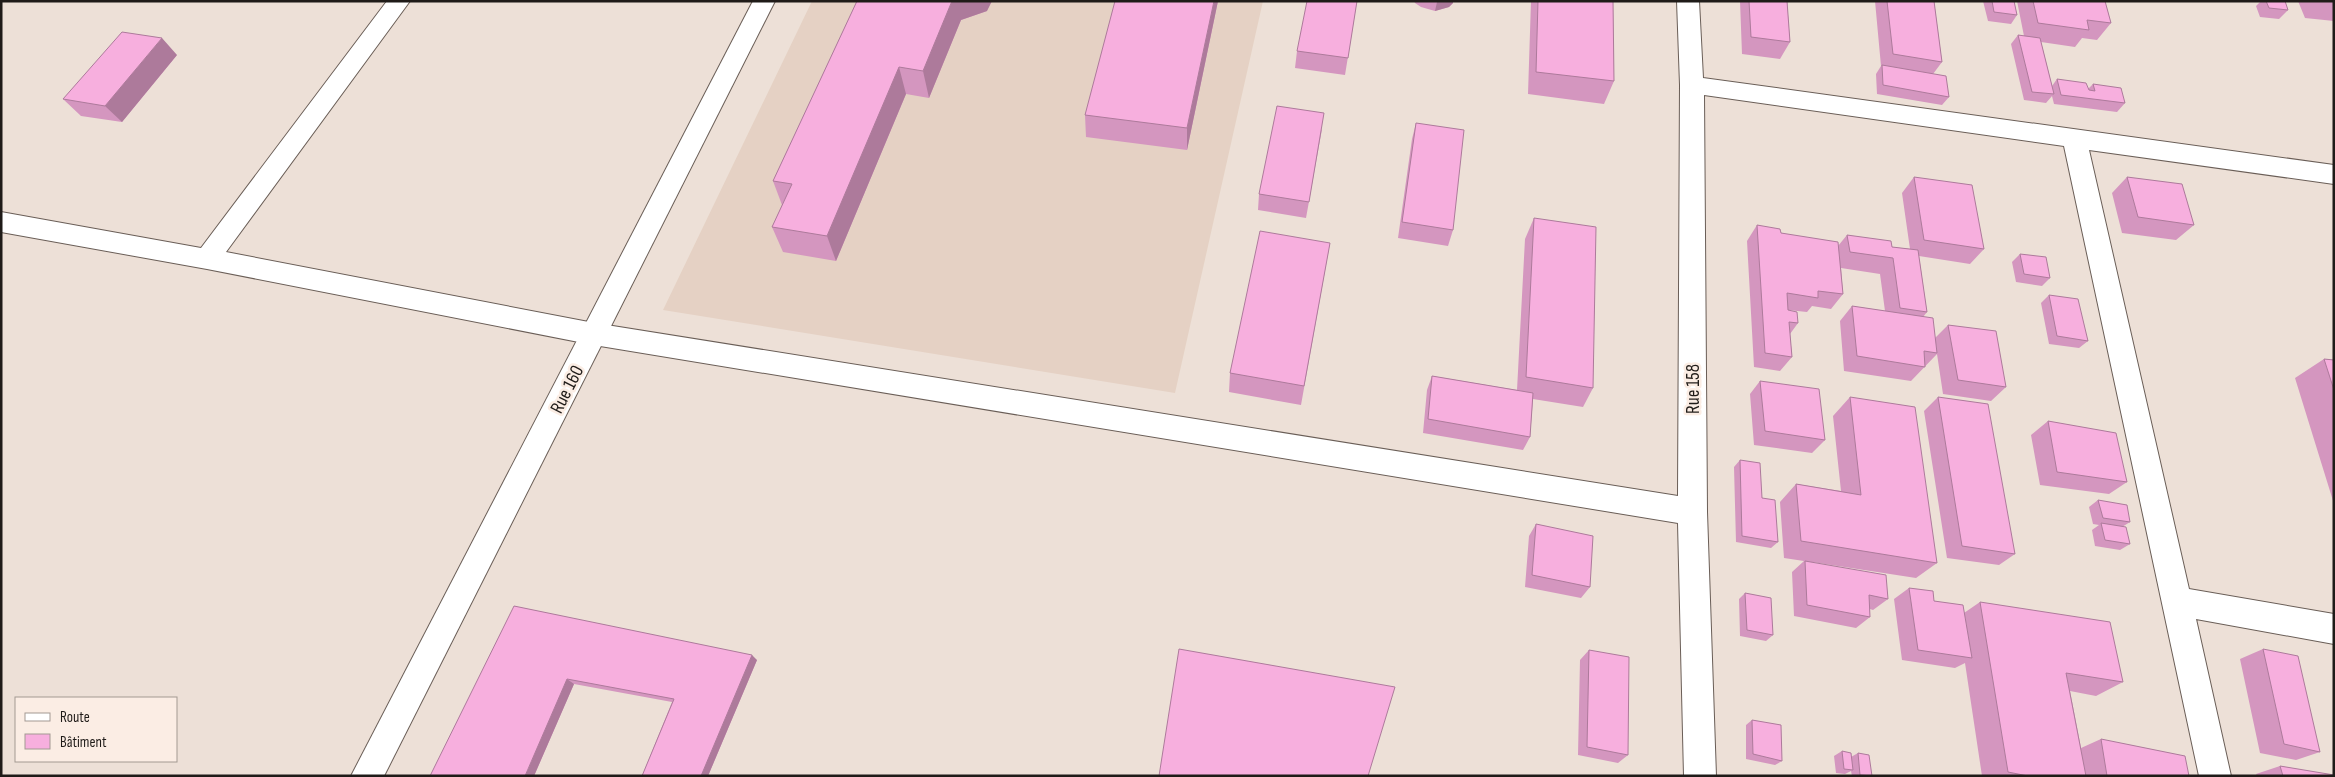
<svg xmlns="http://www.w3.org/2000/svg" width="2335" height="777" viewBox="0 0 2335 777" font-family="'Sofia Sans Condensed',sans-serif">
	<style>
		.built { fill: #e5d1c4 }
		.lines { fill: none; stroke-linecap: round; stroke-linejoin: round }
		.minor-casing { stroke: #6a5e57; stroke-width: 2 }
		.tertiary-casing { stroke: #6a5e57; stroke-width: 2 }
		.minor { fill: #fff; fill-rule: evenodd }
		.tertiary { fill: #fff; fill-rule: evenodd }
		.wall { fill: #d496bf }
		.shaded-wall { fill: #ad7a9b }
		.building { fill: #f7afde; stroke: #ad7a9b }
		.labels { text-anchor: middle; stroke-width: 5; stroke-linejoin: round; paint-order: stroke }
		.street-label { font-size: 19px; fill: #1f1b18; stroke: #fbede4 }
	</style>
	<rect width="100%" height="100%" fill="#ede0d7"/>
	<path class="built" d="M812 1H1263L1175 393 663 310Z"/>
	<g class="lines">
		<g class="minor-casing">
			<path id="minor" d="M387 1H410L226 252 594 323 1678 496 1680 85 1677 1H1699L1703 78 2334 165V184L2089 150 2189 589 2334 614V644L2196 619 2231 776H2199L2064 146 1704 95 1707 512 1716 776H1684L1678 523 594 345 207 269 1 232V212L201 248Z"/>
		</g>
		<g class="tertiary-casing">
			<path id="tertiary" d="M753 1H775L384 776H351Z"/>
		</g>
		<use href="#minor" class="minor"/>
		<use href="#tertiary" class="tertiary"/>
	</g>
	<path class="wall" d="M857 1 987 11 961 20 929 98 906 94 836 261 783 252 772 227 782 205 773 181Z
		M1218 1 1187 150 1086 137 1085 115Z
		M1357 1 1345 75 1295 68 1297 51Z
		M1414 1H1453V3L1449 7 1435 11 1421 7 1415 3Z
		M1531 1H1613L1614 81 1604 104 1528 94Z
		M1740 1H1787L1790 42 1780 59 1742 54Z
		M1875 1H1934L1942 62 1933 74 1949 97 1942 105 1877 94 1876 74 1881 66Z
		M1983 1H2014L2017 15 2011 24 1988 21Z
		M2017 1H2105L2111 23 2097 40 2082 38 2075 47 2041 42 2052 86 2057 79 2088 89 2093 84 2125 103 2117 112 2054 104 2052 96 2046 103 2024 100 2011 44 2018 35 2024 36Z
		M2261 1H2285L2288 10 2279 19 2260 17 2256 6Z
		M2298 1H2334V21L2305 18Z
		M177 55 122 122 81 116 63 99Z
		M1416 123 1453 230 1448 246 1398 238 1412 139Z
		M1322 129 1306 218 1258 210 1259 194Z
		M1914 177 1984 249 1970 264 1919 256 1927 312 1923 317 1935 338 1948 325 2006 387 1991 401 1943 394 1937 354 1911 381 1844 371 1840 321 1852 306 1885 311 1880 274 1841 268 1843 294 1831 309 1812 306 1807 312 1788 310 1798 323 1790 334 1792 357 1780 371 1754 367 1747 241 1757 225 1781 233 1838 246 1847 235 1892 247 1910 249 1902 193Z
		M2127 177 2194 225 2176 240 2122 233 2112 193Z
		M1534 218 1593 388 1583 407 1533 399 1530 437 1523 450 1423 433 1427 390 1432 376 1517 390 1525 239Z
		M1330 243 1301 405 1229 392 1230 373Z
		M2020 254 2050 278 2042 286 2016 282 2012 262Z
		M2049 295 2088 341 2079 348 2049 344 2041 303Z
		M2324 359 2334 360V504L2295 378Z
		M1760 381 1825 440 1812 453 1754 445 1750 394Z
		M1850 397 1937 563 1916 578 1812 562 1888 599 1873 610 1870 609V617L1856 628 1794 616 1792 572 1804 561 1784 558 1780 502 1796 484 1841 491 1833 416Z
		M1938 397 2015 554 1999 565 1947 558 1924 411Z
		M2048 421 2127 482 2109 494 2040 485 2031 435Z
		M1740 460 1762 498 1778 542 1771 548 1736 542 1734 467Z
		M2098 500 2130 522 2122 527 2130 544 2120 550 2095 546 2092 530 2099 525 2093 524 2089 507Z
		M1536 524 1590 587 1581 598 1525 587 1529 536Z
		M1909 588 1934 601 1964 613 1980 602 2123 682 2096 696 2070 691 2081 748 2101 739 2189 776H1982L1965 663 1955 668 1902 660 1894 599Z
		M1745 593 1773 635 1766 641 1740 636 1739 599Z
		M514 606 757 660 708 776H642L672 702 574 684 534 776Z
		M2263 649 2320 752 2296 760 2260 753 2240 659Z
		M1589 650 1628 755 1618 763 1578 755 1580 660Z
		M1752 720 1782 761 1775 765 1746 759V725Z
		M1842 751 1851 757 1858 753 1872 776H1852L1851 771 1845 774 1836 773 1834 756Z
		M2280 766 2334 776H2257L2256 774Z"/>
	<path class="shaded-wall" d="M952 1H992L987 11 961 20 929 98 923 71Z
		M1214 1H1218L1187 150V128Z
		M1439 1H1453V3L1449 7 1435 11 1437 2Z
		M162 38 177 55 122 122 105 106Z
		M899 67 906 94 836 261 827 236Z
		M752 655 757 660 708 776H701Z
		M567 679 574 684 534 776H525Z"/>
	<path class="building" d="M857 1H952L923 71 899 67 827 236 772 227 792 184 773 181Z
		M1115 1H1214L1187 128 1085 115Z
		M1307 1H1357L1348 58 1297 51Z
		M1538 1H1613L1614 81 1536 72Z
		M1749 1H1787L1790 42 1751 37Z
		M1887 1H1934L1942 62 1893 54Z
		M1992 1H2014L2017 15 1994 12Z
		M2033 1H2105L2111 23 2087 20 2089 30 2038 23Z
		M2266 1H2285L2288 10 2269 8Z
		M122 32 162 38 105 106 63 99Z
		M2018 35 2040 38 2054 94 2032 92Z
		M1882 65 1946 76 1949 97 1883 85Z
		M2057 79 2086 83 2089 90 2095 91 2093 84 2121 88 2125 103 2061 95Z
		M1277 106 1324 113 1309 202 1259 194Z
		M1416 123 1464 130 1453 230 1402 222Z
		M1914 177 1972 185 1984 249 1924 240Z
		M2127 177 2182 184 2194 225 2138 217Z
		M1534 218 1596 227 1593 388 1526 377Z
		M1757 225 1780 229 1781 233 1838 242 1843 294 1818 291V298L1787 293 1788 310 1797 312 1798 323 1789 322 1792 357 1765 353Z
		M1260 231 1330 243 1304 386 1230 373Z
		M1847 235 1891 241 1892 247 1918 250 1927 312 1900 308 1893 258 1850 252Z
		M2020 254 2046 257 2050 278 2024 274Z
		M2049 295 2078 299 2088 341 2057 336Z
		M1852 306 1933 318 1937 353 1924 351 1925 367 1857 356Z
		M1948 325 1996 331 2006 387 1958 380Z
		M2324 359 2334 360V390Z
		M1432 376 1533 393 1530 437 1428 419Z
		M1760 381 1819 389 1825 440 1765 431Z
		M1850 397 1915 407 1937 563 1801 541 1796 484 1861 495Z
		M1938 397 1988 404 2015 554 1962 546Z
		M2048 421 2116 433 2127 482 2057 472Z
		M1740 460 1760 463 1762 498 1775 500 1778 542 1742 536Z
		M2098 500 2127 505 2130 522 2103 518Z
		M2101 523 2126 527 2130 544 2105 540Z
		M1536 524 1593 536 1590 587 1532 575Z
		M1805 561 1886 575 1888 599 1869 595 1870 617 1807 605Z
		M1909 588 1933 591 1934 601 1963 605 1972 658 1918 650Z
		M1745 593 1771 598 1773 635 1747 630Z
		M1980 602 2110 622 2123 682 2066 673 2086 776H2028L2008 772Z
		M514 606 752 655 701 776H642L674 699 567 679 525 776H430Z
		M1179 649 1395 687 1368 776H1159Z
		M2263 649 2298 656 2320 752 2284 744Z
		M1589 650 1629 657 1628 755 1587 747Z
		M1752 720 1781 725 1782 761 1753 754Z
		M2101 739 2185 756 2189 776H2107Z
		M1842 751 1851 753 1853 770 1844 769Z
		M1858 753 1869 755 1872 776 1860 775Z
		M2280 766 2334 775V776H2283Z"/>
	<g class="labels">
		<g class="street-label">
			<text transform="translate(566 389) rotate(-63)" y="7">Rue 160</text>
			<text transform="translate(1692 389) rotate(-90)" y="7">Rue 158</text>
		</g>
	</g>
	<rect width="2335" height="777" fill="none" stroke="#1f1b18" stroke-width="5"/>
	<rect x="15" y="697" width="162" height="65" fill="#fbede4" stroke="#a39992"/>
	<rect x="25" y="713" width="25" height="8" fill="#ffffff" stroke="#a39992"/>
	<text x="60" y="722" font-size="15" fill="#1f1b18">Route</text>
	<rect x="25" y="734" width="25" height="15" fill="#f7afde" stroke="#a39992"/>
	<text x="60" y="747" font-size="15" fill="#1f1b18">Bâtiment</text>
</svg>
